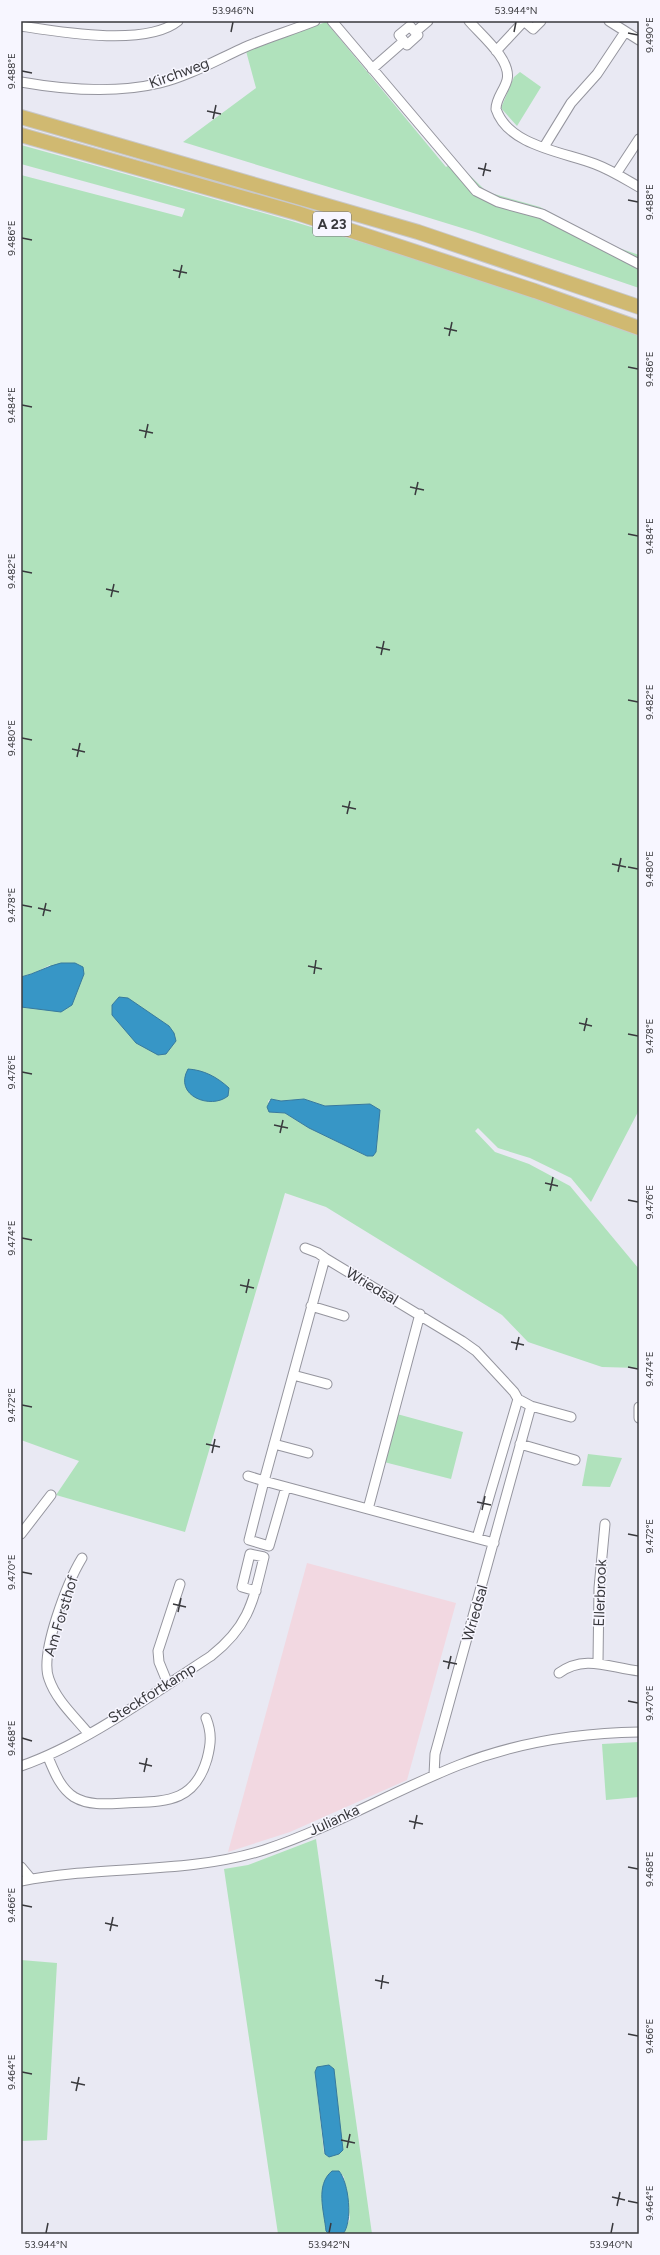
<svg xmlns="http://www.w3.org/2000/svg" width="660" height="2255" viewBox="0 0 660 2255" font-family="Figtree,sans-serif">
	<style>
		.education { fill: #f2d8e1 }
		.green { fill: #b0e2bc; fill-rule: evenodd }
		.water { fill: #3796c6; stroke: #387a9d }
		.lines { fill: none; stroke-linecap: round; stroke-linejoin: round }
		.minor-casing { stroke: #95959e; stroke-width: 11 }
		.highway-casing { stroke: #c8c8c9; stroke-width: 16 }
		.minor { stroke: #fff; stroke-width: 9 }
		.highway { stroke: #d0b971; stroke-width: 14 }
		.ticks { fill: none; stroke: #39393d; stroke-width: 1.5 }
		.labels { text-anchor: middle; stroke-width: 3; stroke-linejoin: round; paint-order: stroke }
		.shield { fill: #f7f6ff; stroke: #727277; stroke-width: 1 }
		.shield-label { font-size: 14px; font-weight: bold; fill: #39393d }
		.street-label { font-size: 15px; fill: #39393d; stroke: #f7f6ff }
		.neatline { fill: none; stroke: #39393d; stroke-width: 1.5 }
		.ticks-label { font-size: 10px; text-anchor: middle; fill: #39393d }
	</style>
	<rect width="100%" height="100%" fill="#e9e9f3"/>
	<path class="education" d="M307 1563 456 1603 407 1780 290 1832 228 1852Z"/>
	<path class="green" d="M326 22 446 167 455 161 487 192 540 207 616 247 639 255V288L475 232 183 142 256 88 246 51Z
		M520 72 541 87 517 126 501 108 514 77Z
		M21 145C229 203 438 259 639 336V1110L591 1202 571 1178 530 1158 498 1148 478 1128 475 1131 495 1152 529 1164 570 1186 639 1269V1368L602 1367 528 1342 502 1315 326 1207 285 1193 185 1532 56 1495 79 1461 21 1440V1007L38 1008 50 965 34 973 21 977V175L182 217 185 209 21 164ZM271 1099 281 1101 304 1099 325 1106 370 1104 380 1110 376 1152 367 1156 309 1128 285 1113H274L268 1101Z
		M397 1414 463 1432 451 1479 384 1462Z
		M588 1454 622 1458 610 1487 582 1486Z
		M639 1742V1797L606 1800 602 1744Z
		M316 1839 372 2234H342L350 2219 344 2177 339 2171 326 2231 329 2234H278L224 1869 248 1865ZM315 2072 329 2157 324 2153Z
		M21 1960 57 1963 47 2140 21 2141Z"/>
	<path class="water" d="M61 963H75L83 967 84 974 72 1005 61 1012 21 1007V977C35 974 47 966 61 963Z
		M119 997 128 998 169 1026 174 1033 176 1041 166 1054 158 1055 136 1043 112 1015V1005Z
		M188 1069C204 1070 217 1077 229 1088L228 1096C211 1110 173 1096 188 1069Z
		M271 1099 281 1101 304 1099 325 1106 370 1104 380 1110 376 1152 373 1156H367L309 1128 285 1113 269 1112 267 1107Z
		M329 2065 334 2069 343 2150 339 2154 329 2157 325 2154 315 2072 317 2067Z
		M332 2171H339C349 2183 353 2222 343 2234H329L326 2231C324 2211 315 2185 332 2171Z"/>
	<g class="lines">
		<g class="minor-casing">
			<path id="minor" d="M332 21 476 191 498 202 542 214 639 264
				M469 21C481 35 512 60 507 80 504 91 496 98 496 109 508 146 564 152 595 164 611 170 625 179 639 187
				M524 21 533 29 541 21
				M609 21 639 40
				M21 26C60 32 146 47 178 21
				M404 41 407 45 418 35 415 32
				M496 51 524 21
				M372 69 404 41 399 35 410 26 415 32 428 21
				M21 82C66 90 115 94 160 83 188 76 215 61 241 49 265 38 290 31 315 21
				M544 147 571 103 597 74 625 32
				M616 174 639 139
				M305 1248 318 1253 325 1258
				M311 1306 344 1316
				M293 1375 327 1384
				M531 1406 571 1417
				M639 1407V1418
				M274 1444 308 1453
				M520 1444 575 1460
				M248 1476 264 1481 249 1540 269 1546 286 1487
				M368 1509 420 1314
				M21 1534 51 1495
				M477 1538 518 1399
				M82 1558C68 1581 39 1654 49 1679 56 1700 75 1717 88 1733
				M598 1662 599 1588 605 1524
				M559 1673C585 1654 610 1668 639 1671
				M168 1684 159 1662 158 1651 180 1584
				M48 1757C54 1771 60 1788 74 1797 89 1806 108 1804 125 1803 164 1801 194 1804 207 1759 211 1744 212 1733 206 1718
				M21 1766C85 1744 154 1693 211 1656 249 1626 253 1602 264 1557L250 1554 242 1587 256 1591
				M434 1775 435 1754 531 1406 518 1399 514 1392 476 1351 462 1341 325 1258 264 1481 494 1543
				M21 1867 31 1879
				M21 1881C101 1865 185 1875 264 1850 331 1828 393 1791 459 1765 515 1743 579 1733 639 1732"/>
		</g>
		<g class="highway-casing">
			<path id="highway" d="M21 117 418 232 639 307
				M21 135 297 213 535 291 639 328"/>
		</g>
		<use href="#minor" class="minor"/>
		<use href="#highway" class="highway"/>
	</g>
	<path class="ticks" d="M231 32 233 22M514 32 516 22M628 33 638 35M22 71 32 73M207 111 221 114M213 119 216 105M478 168 491 171M483 176 486 163M628 200 638 202M22 238 32 240M173 270 187 273M179 278 182 265M444 328 457 331M449 336 452 322M628 367 638 369M22 405 32 407M139 430 153 433M145 438 148 424M410 487 424 490M415 495 418 482M628 534 638 536M22 571 32 573M106 589 119 592M111 597 114 584M376 647 390 650M381 655 384 641M628 700 638 702M22 738 32 740M72 749 85 752M77 757 80 743M342 806 356 809M347 814 350 801M612 864 626 867M628 867 638 869M618 872 621 858M22 905 32 907M38 908 51 911M43 916 46 903M308 966 322 969M314 974 316 960M579 1023 592 1026M584 1031 587 1018M628 1034 638 1036M22 1072 32 1074M274 1125 288 1128M280 1133 283 1120M545 1183 558 1186M550 1191 553 1177M628 1200 638 1202M22 1238 32 1240M240 1285 254 1288M246 1293 249 1279M511 1342 524 1345M516 1350 519 1337M628 1367 638 1369M22 1405 32 1407M206 1444 220 1447M212 1453 215 1439M477 1502 491 1505M482 1510 485 1496M628 1534 638 1536M22 1572 32 1574M173 1604 186 1607M178 1612 181 1598M443 1661 457 1664M448 1669 451 1656M628 1701 638 1703M22 1738 32 1741M139 1763 152 1766M144 1772 147 1758M409 1821 423 1824M414 1829 417 1815M628 1867 638 1869M22 1905 32 1907M105 1923 118 1926M110 1931 113 1917M375 1980 389 1983M381 1989 383 1975M628 2034 638 2036M22 2072 32 2074M71 2082 85 2085M76 2091 79 2077M341 2140 355 2143M347 2148 350 2134M612 2197 625 2200M628 2201 638 2203M617 2206 620 2192M46 2233 48 2223M329 2233 331 2223M611 2233 613 2223"/>
	<g class="labels">
		<rect class="shield" x="313" y="212" width="38" height="24" rx="3"/>
		<g class="shield-label">
			<text x="332" y="229">A 23</text>
		</g>
		<g class="street-label">
			<text transform="translate(179 73) rotate(-20)" y="5">Kirchweg</text>
			<text transform="translate(372 1286) rotate(31)" y="5">Wriedsal</text>
			<text transform="translate(600 1593) rotate(-88)" y="5">Ellerbrook</text>
			<text transform="translate(475 1613) rotate(-74)" y="5">Wriedsal</text>
			<text transform="translate(61 1616) rotate(-73)" y="5">Am Forsthof</text>
			<text transform="translate(152 1693) rotate(-32)" y="5">Steckfortkamp</text>
			<text transform="translate(334 1820) rotate(-25)" y="5">Julianka</text>
		</g>
	</g>
	<rect width="660" height="2255" fill="none" stroke="#f7f6ff" stroke-width="44"/>
	<rect x="22" y="22" width="616" height="2211" class="neatline"/>
	<g class="ticks-label">
		<text x="233" y="14">53.946°N</text>
		<text x="516" y="14">53.944°N</text>
		<text transform="translate(649 35) rotate(-90)" y="4">9.490°E</text>
		<text transform="translate(11 71) rotate(-90)" y="4">9.488°E</text>
		<text transform="translate(649 202) rotate(-90)" y="4">9.488°E</text>
		<text transform="translate(11 238) rotate(-90)" y="4">9.486°E</text>
		<text transform="translate(649 369) rotate(-90)" y="4">9.486°E</text>
		<text transform="translate(11 405) rotate(-90)" y="4">9.484°E</text>
		<text transform="translate(649 536) rotate(-90)" y="4">9.484°E</text>
		<text transform="translate(11 571) rotate(-90)" y="4">9.482°E</text>
		<text transform="translate(649 702) rotate(-90)" y="4">9.482°E</text>
		<text transform="translate(11 738) rotate(-90)" y="4">9.480°E</text>
		<text transform="translate(649 869) rotate(-90)" y="4">9.480°E</text>
		<text transform="translate(11 905) rotate(-90)" y="4">9.478°E</text>
		<text transform="translate(649 1036) rotate(-90)" y="4">9.478°E</text>
		<text transform="translate(11 1072) rotate(-90)" y="4">9.476°E</text>
		<text transform="translate(649 1202) rotate(-90)" y="4">9.476°E</text>
		<text transform="translate(11 1238) rotate(-90)" y="4">9.474°E</text>
		<text transform="translate(649 1369) rotate(-90)" y="4">9.474°E</text>
		<text transform="translate(11 1405) rotate(-90)" y="4">9.472°E</text>
		<text transform="translate(649 1536) rotate(-90)" y="4">9.472°E</text>
		<text transform="translate(11 1572) rotate(-90)" y="4">9.470°E</text>
		<text transform="translate(649 1703) rotate(-90)" y="4">9.470°E</text>
		<text transform="translate(11 1738) rotate(-90)" y="4">9.468°E</text>
		<text transform="translate(649 1869) rotate(-90)" y="4">9.468°E</text>
		<text transform="translate(11 1905) rotate(-90)" y="4">9.466°E</text>
		<text transform="translate(649 2036) rotate(-90)" y="4">9.466°E</text>
		<text transform="translate(11 2072) rotate(-90)" y="4">9.464°E</text>
		<text transform="translate(649 2203) rotate(-90)" y="4">9.464°E</text>
		<text x="46" y="2248">53.944°N</text>
		<text x="329" y="2248">53.942°N</text>
		<text x="611" y="2248">53.940°N</text>
	</g>
</svg>
